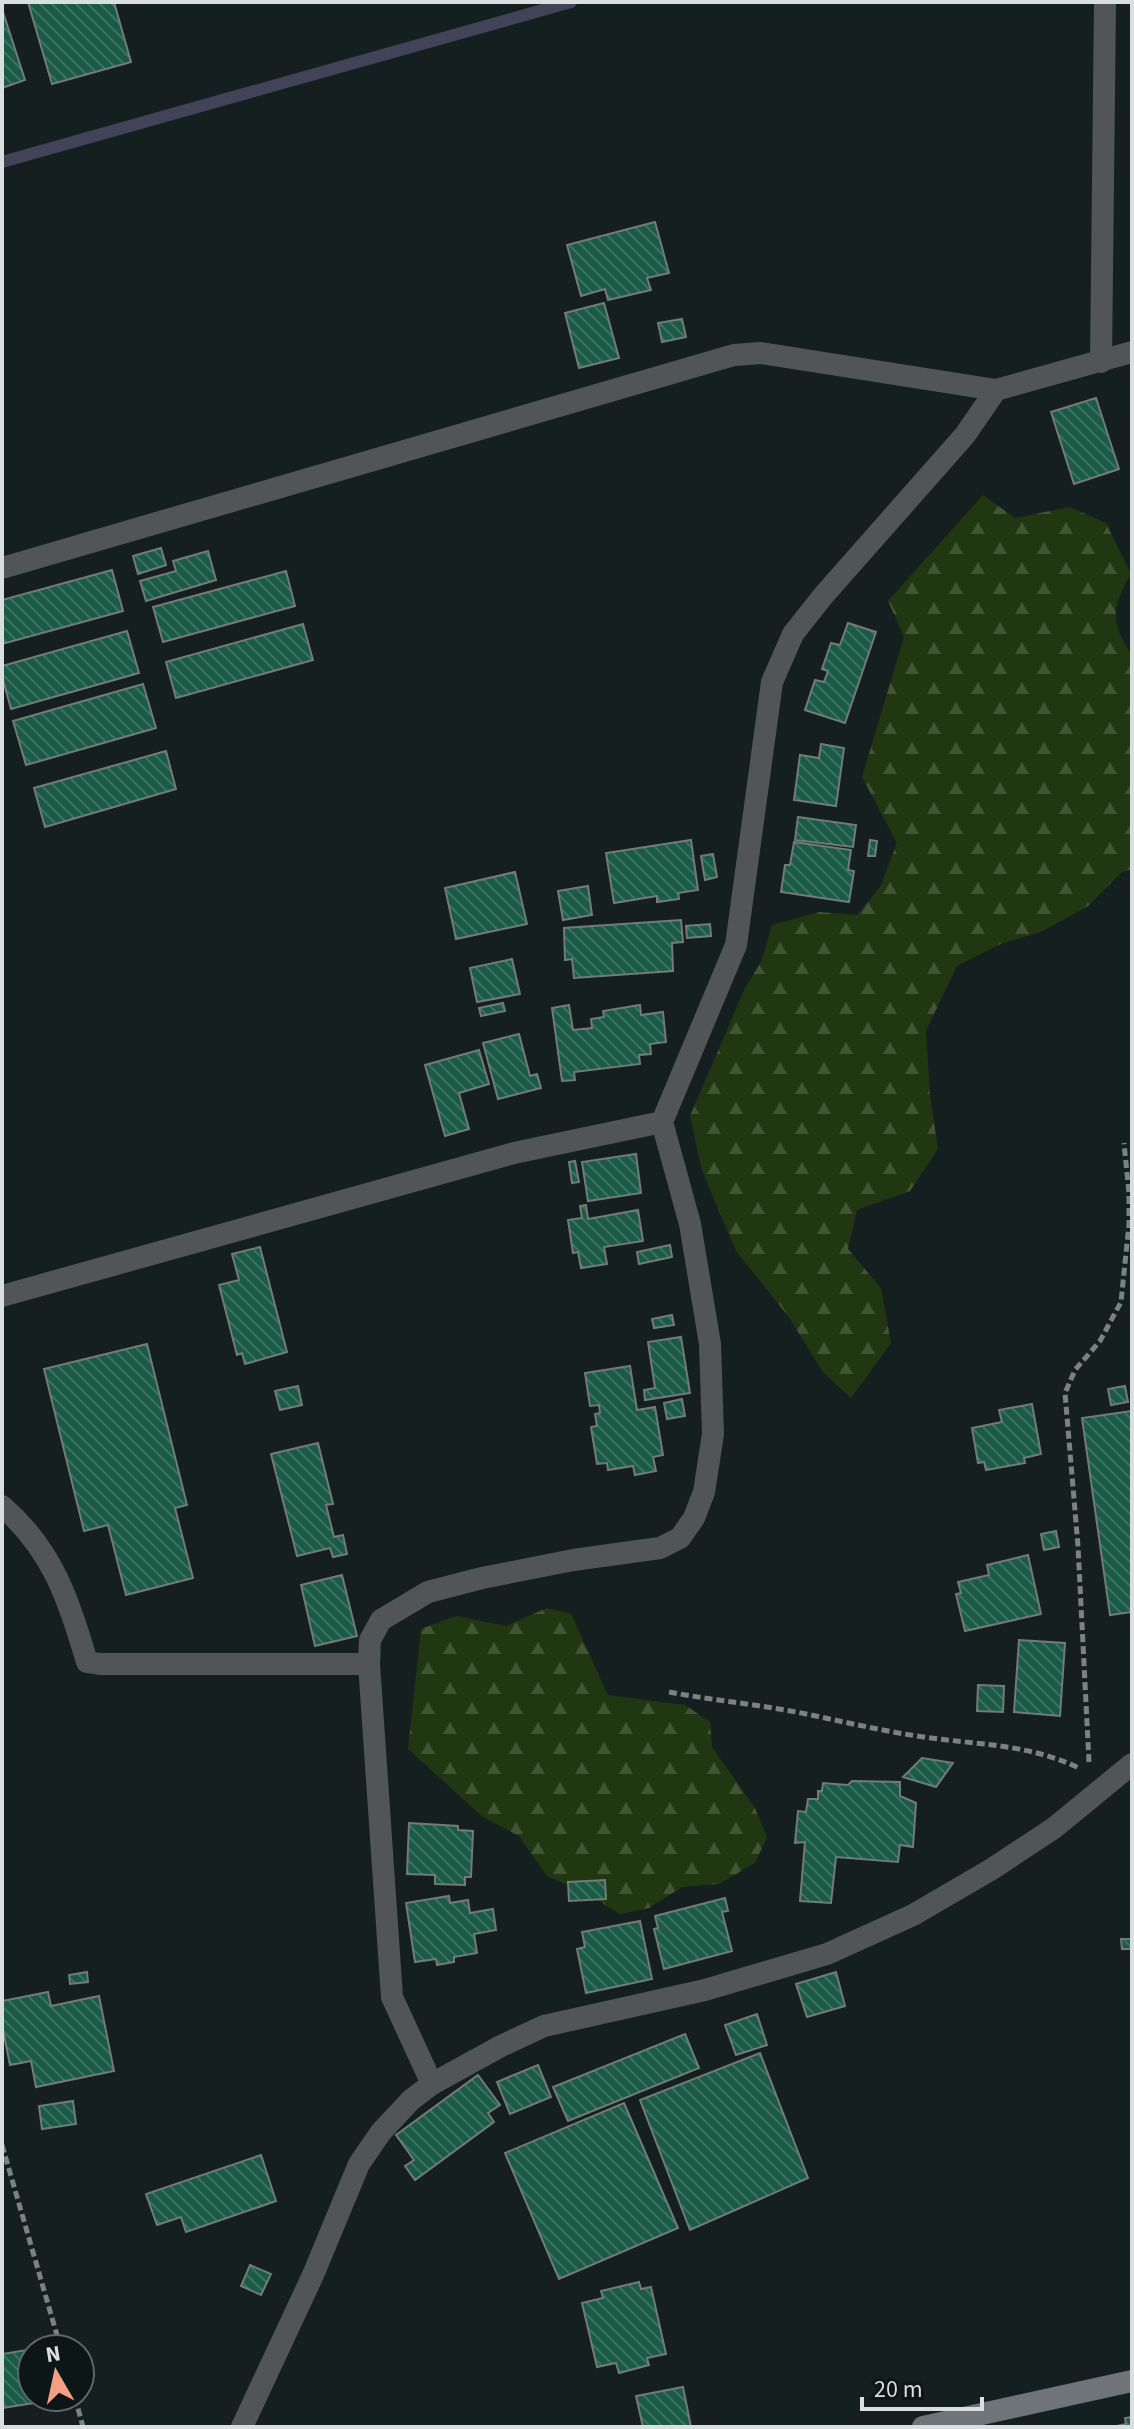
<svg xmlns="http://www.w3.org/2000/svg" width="1134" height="2429" viewBox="0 0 1134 2429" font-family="'Source Sans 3',sans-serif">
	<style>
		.forest { fill: url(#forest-firs) }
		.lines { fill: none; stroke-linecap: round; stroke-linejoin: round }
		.stream { stroke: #414459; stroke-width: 12 }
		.building { fill: url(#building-back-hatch); stroke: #727b77; stroke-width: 2 }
		.path { stroke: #7a8282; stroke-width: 5; stroke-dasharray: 8 4; stroke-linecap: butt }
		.minor { stroke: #515556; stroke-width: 22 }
		.tertiary { stroke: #515556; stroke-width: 22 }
		.secondary { stroke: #6e7477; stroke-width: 22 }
	</style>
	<defs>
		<pattern id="forest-firs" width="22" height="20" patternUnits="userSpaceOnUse" patternTransform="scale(2)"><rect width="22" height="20" fill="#213712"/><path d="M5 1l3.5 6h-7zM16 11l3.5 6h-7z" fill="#415434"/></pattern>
		<pattern id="building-back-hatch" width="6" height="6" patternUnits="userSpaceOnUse" patternTransform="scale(2)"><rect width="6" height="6" fill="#1b5b45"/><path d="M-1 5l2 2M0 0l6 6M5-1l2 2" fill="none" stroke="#3c725f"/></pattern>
	</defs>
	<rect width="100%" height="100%" fill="#161f20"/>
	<path class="forest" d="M983 495 1015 518 1070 507 1106 523 1131 574C1111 608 1110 622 1132 655V869L1122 872 1088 906 1041 932 1001 944 957 966 926 1031 930 1095 938 1149 910 1191 857 1210 848 1249 881 1288 891 1343 851 1398 823 1372 788 1316 736 1251 702 1171 690 1116 745 988 761 962 772 925 819 912 857 915 880 887 897 843 862 777 904 637 888 601Z
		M547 1608 571 1614 608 1695 685 1705 710 1722 712 1747 755 1808 767 1837 755 1863 719 1884 682 1887 649 1908 620 1914 589 1895 547 1876 519 1836 483 1817 408 1749 421 1629 456 1616 506 1626Z"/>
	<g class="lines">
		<path class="stream" d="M2 162 571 2"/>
	</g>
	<path class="building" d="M28 2H114L131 62 52 84Z
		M2 9 25 80 2 88Z
		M655 222 669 273 647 278 651 290 608 300 605 289 581 296 567 245Z
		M604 303 619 358 579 368 565 313Z
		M682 319 686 337 662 342 658 323Z
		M1096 398 1119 469 1074 484 1051 412Z
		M161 548 166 565 138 574 133 556Z
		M208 551 216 580 146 601 140 581 176 571 173 561Z
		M112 570 123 611 2 644V600Z
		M286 571 295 606 163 642 153 607Z
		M848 623 876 632 845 723 805 710 815 680 824 682 828 671 822 669 831 643 840 645Z
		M303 624 313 660 176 698 166 662Z
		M127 631 139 673 11 709 2 676V666Z
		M143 684 156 728 26 765 13 721Z
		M821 744 844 748 836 806 794 800 800 755 819 758Z
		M166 751 176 789 45 827 34 788Z
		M798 817 856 825 853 847 795 840Z
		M691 840 698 890 678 893 679 899 657 902V896L614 903 606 853Z
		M870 840 877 841 875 856H868Z
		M794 842 851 850 848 870 854 871 849 902 781 892 785 865H790Z
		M713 854 717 877 705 880 701 856Z
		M515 872 527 924 456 939 445 888Z
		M588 886 592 915 563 920 558 891Z
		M681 920 683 942 672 943 673 971 574 978 572 959 565 960 564 928Z
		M710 924 711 936 687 938 686 926Z
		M512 959 520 994 477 1002 470 968Z
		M503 1003 505 1011 481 1016 479 1008Z
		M569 1005 573 1030 592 1028 591 1019 604 1017 603 1011 640 1005 641 1015 663 1012 666 1042 650 1044 651 1054 639 1055 640 1064 574 1072 575 1080 562 1081 552 1008Z
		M519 1034 530 1076 537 1074 541 1088 498 1099 483 1043Z
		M479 1050 489 1084 459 1093 469 1129 445 1136 425 1065Z
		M636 1154 641 1193 588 1201 582 1162Z
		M575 1161 579 1182 572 1183 569 1162Z
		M586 1205 588 1219 638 1210 643 1241 604 1247 607 1264 581 1268 578 1252 573 1253 568 1220 582 1218 580 1206Z
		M670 1245 672 1257 639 1264 637 1252Z
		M260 1247 287 1352 245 1364 242 1353 237 1355 219 1285 239 1280 232 1254Z
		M672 1315 674 1325 654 1328 652 1319Z
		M681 1337 690 1393 645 1400 644 1390 655 1388 648 1342Z
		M147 1344 187 1505 175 1508 193 1578 126 1595 108 1525 84 1531 44 1369Z
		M630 1366 637 1410 655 1407 663 1455 653 1457 656 1471 635 1475 633 1466 608 1470 607 1463 597 1464 591 1427 597 1426 595 1414 600 1413 599 1405 590 1406 585 1373Z
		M298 1386 302 1405 280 1410 275 1391Z
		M1125 1386 1128 1402 1111 1405 1108 1389Z
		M682 1399 685 1416 667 1419 664 1403Z
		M1032 1404 1041 1454 1024 1458 1025 1463 986 1470 984 1462 978 1463 972 1428 1002 1422 999 1410Z
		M1132 1411V1612L1110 1615 1082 1418Z
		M318 1443 333 1504 326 1505 334 1537 343 1535 347 1554 333 1557 330 1548 297 1556 271 1454Z
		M1056 1531 1059 1547 1044 1550 1041 1534Z
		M1028 1555 1041 1614 965 1631 956 1594 961 1593 958 1582 989 1575 987 1565Z
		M342 1575 357 1636 315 1646 301 1585Z
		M1019 1640 1065 1643 1060 1716 1014 1712Z
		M978 1685 1004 1686 1003 1712 977 1711Z
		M922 1758 953 1763 936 1787 903 1777Z
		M852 1781 900 1782V1796L916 1803 913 1847 900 1845 898 1862 836 1857 831 1903 800 1901 805 1842 795 1843 798 1811 806 1812 808 1799H818V1791H822L823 1783 848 1785Z
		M409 1823 458 1826V1830L473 1831 471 1877H465V1885L435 1884V1875L407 1874Z
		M605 1880 606 1899 569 1901 568 1882Z
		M449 1896 450 1903 468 1900 470 1913 493 1909 496 1930 474 1934 477 1953 454 1957V1962L437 1965 436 1959 415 1962 406 1903Z
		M725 1898 728 1911 722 1912 732 1951 664 1969 654 1929 658 1928 655 1916Z
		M640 1921 652 1979 586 1993 577 1949 585 1947 582 1932Z
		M1121 1939H1132V1949H1122Z
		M87 1972 88 1982 70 1984 69 1975Z
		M836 1972 845 2006 807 2017 796 1984Z
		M48 1992 51 2006 99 1996 114 2071 36 2087 31 2061 10 2065 2 2025V2001Z
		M757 2014 767 2045 736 2055 725 2025Z
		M685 2034 699 2068 568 2121 553 2087Z
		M760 2053 808 2178 690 2230 640 2100Z
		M538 2065 551 2097 510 2114 497 2082Z
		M478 2075 500 2105 488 2113 494 2122 415 2180 405 2166 414 2160 396 2135Z
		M73 2101 76 2124 42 2129 39 2106Z
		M624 2103 678 2228 559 2279 505 2153Z
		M261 2155 276 2201 186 2232 181 2217 157 2225 146 2194Z
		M250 2265 271 2274 261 2295 241 2286Z
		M639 2282 641 2289 651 2287 666 2354 647 2358 649 2365 619 2373 616 2363 597 2367 582 2303 603 2298 601 2291Z
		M45 2347 46 2349H32V2397H53L54 2400 2 2408V2354Z
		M683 2387 691 2427H643L636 2396Z
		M1132 2417V2427H1112L1126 2424 1125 2418Z"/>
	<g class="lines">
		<path class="path" d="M669 1692C711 1700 754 1704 796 1712 837 1720 877 1730 917 1736 974 1745 1027 1743 1079 1768
			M1089 1762 1078 1546 1065 1393 1075 1370 1100 1341 1121 1302 1129 1224V1193L1124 1143
			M2 2145 61 2349
			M75 2397 83 2427"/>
		<path class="minor" d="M1101 362 1105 2
			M2 568 734 355 761 353 996 390 1132 352
			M2 1296 514 1153 662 1122
			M2 1506C52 1549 69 1600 87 1662L100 1664H369
			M432 2084 392 1997 369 1664 370 1640 381 1620 428 1592 482 1578 573 1560 660 1548 680 1538 694 1518 704 1492 713 1434 710 1344 690 1224 662 1122 736 945 772 682 793 634 823 596 965 435 996 390"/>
		<path class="tertiary" d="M242 2427 313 2275 359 2164 381 2132 411 2100 432 2084 501 2046 544 2026 705 1990 827 1954 913 1915 992 1869 1054 1828 1132 1764"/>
		<path class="secondary" d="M923 2427 1132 2381"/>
	</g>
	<rect width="1134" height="2429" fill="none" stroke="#d9dfdf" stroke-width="8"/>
	<g transform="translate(56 2373) rotate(351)"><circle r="38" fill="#0d1616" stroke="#5f6666" stroke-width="2"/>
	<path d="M0-6L14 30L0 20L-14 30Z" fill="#f39f84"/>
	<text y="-12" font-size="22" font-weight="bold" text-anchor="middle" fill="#d9dfdf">N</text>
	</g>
	<path d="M862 2397v12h120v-12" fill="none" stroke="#d9dfdf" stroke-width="4"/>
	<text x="874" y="2397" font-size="24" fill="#d9dfdf" stroke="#0d1616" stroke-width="6" paint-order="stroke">20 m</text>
</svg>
